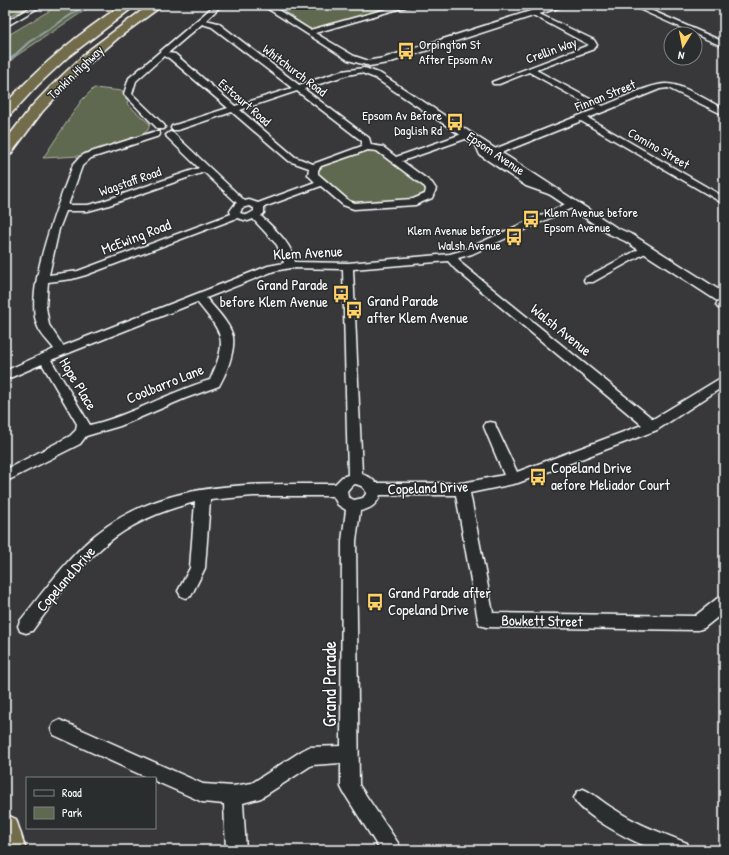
<svg xmlns="http://www.w3.org/2000/svg" width="729" height="855" viewBox="0 0 729 855" font-family="'Patrick Hand',sans-serif">
	<style>
		.green { fill: #5f6950; stroke: #afb4a8 }
		.lines { fill: none; stroke-linecap: round; stroke-linejoin: round }
		.stream { stroke: #95a4ab; stroke-width: 2 }
		.minor-casing { stroke: #fff; stroke-width: 3 }
		.tertiary-casing { stroke: #fff; stroke-width: 3 }
		.motorway-casing { stroke: #fff; stroke-width: 3 }
		.minor { fill: #2a2d2e; fill-rule: evenodd }
		.tertiary { fill: #2a2d2e; fill-rule: evenodd }
		.motorway { fill: #736c4b; fill-rule: evenodd }
		.labels { text-anchor: middle; stroke-width: 3; stroke-linejoin: round; paint-order: stroke }
		.far-poi-label { font-size: 13px; fill: #fff; stroke: #2a2d2e; text-anchor: start }
		.far-street-label { font-size: 13px; fill: #fff; stroke: #2a2d2e }
		.street-label { font-size: 15px; fill: #fff; stroke: #2a2d2e }
		.poi-label { font-size: 15px; fill: #fff; stroke: #2a2d2e; text-anchor: start }
		.near-street-label { font-size: 18px; fill: #fff; stroke: #2a2d2e }
	</style>
	<rect width="100%" height="100%" fill="#38373a"/>
	<filter id="ink" filterUnits="userSpaceOnUse"><feTurbulence type="fractalNoise" baseFrequency=".025" numOctaves="2"/><feDisplacementMap in="SourceGraphic" scale="8" xChannelSelector="R" yChannelSelector="G"/><feConvolveMatrix kernelMatrix="1 2 1 2 8 2 1 2 1" color-interpolation-filters="sRGB"/></filter>
	<g filter="url(#ink)">
		<path class="green" d="M5 5H30L5 19Z
			M59 5H93L16 56 5 66V37Z
			M275 5H398L311 30Z
			M94 88 122 91 128 101 127 104 150 124 148 130 142 135 79 156 43 158 81 101Z
			M364 150H374L381 152 427 186 428 194 416 201 356 204 348 201 317 173 320 167Z"/>
		<g class="lines">
			<path class="stream" d="M5 64 29 42 86 5"/>
			<g class="minor-casing">
				<path id="minor" d="M35 5H43L5 27V22Z
					M215 5H222L206 20 218 23 299 85 342 71 364 68V72L347 75 304 89 369 138 371 145 383 147 396 157 465 133H471L472 135 471 137 402 161 432 183 436 189 432 198 415 205 354 209 343 205 321 186 264 207V213L261 216C274 229 291 242 295 262L348 263 450 254 464 250 570 202H576L578 204 576 206 472 254 458 258 463 265 653 419 724 376V386L657 430 518 483 470 493 493 613 695 616 719 597 724 595V612L704 628 698 630 486 627 480 625 478 620 456 495H380C377 505 370 509 360 511L356 541 359 785 398 843 401 850H380L344 793 341 787V763L312 765 261 798 243 803 246 850H226L224 804 202 802 196 799 155 781V778H148L54 735 51 729 54 723 60 720 203 784 233 786 252 783 303 750 309 747 341 746 342 541 346 510 338 505 333 496H253L210 500 205 568 191 596 186 598 181 596 178 591 190 568 195 502C163 510 131 523 105 545 76 569 54 602 32 631L26 633 20 631 18 626 20 621C43 592 66 560 94 536 163 479 252 484 335 484L342 477 348 475 343 269 290 268 274 271 206 298C215 309 230 323 233 337 235 352 226 374 219 386L186 398 120 426 86 436 80 444 5 482V470L70 436 76 430 77 424 42 364 5 380V371L54 349C49 342 41 335 38 327 22 293 60 199 73 165L80 157 85 154 153 132H159L160 134 159 136 91 158 82 166 68 205H88L100 202 199 168 167 137 166 135 170 132 173 133 245 201 249 200 258 203 315 182 308 175 309 168 289 161 232 112 178 130H172L171 128 172 126 228 108 169 58 164 56 136 81 132 94 164 125 165 127 164 129H158L124 94 129 78ZM202 24 212 27 292 88 235 106 175 54 168 53ZM297 91 362 141V146L313 164 295 157 240 110ZM368 150 377 151 425 187 426 189 425 194 413 199 355 203 349 201 318 174V170L321 166ZM204 172 237 203 235 204 230 211 231 214 78 271 49 275 59 229 66 211H88L106 206ZM249 206 254 208V211L247 215 240 213 242 208ZM237 218 248 221 253 219 277 245 284 263 268 266 63 346 49 325 46 307 48 282 72 279 86 275ZM448 261 455 269 642 425 517 472 496 427 495 423 490 422 485 423 484 427 504 475 462 483H376L371 478 362 474 353 269ZM197 302C224 335 228 339 210 380 169 392 132 415 90 425L51 360ZM355 484C361 485 366 488 366 494L363 498 354 500 348 497 347 491 352 485Z
					M262 5H270L310 30 401 5H412L315 33 354 56 369 61 370 63 366 65 348 60Z
					M630 5H639L724 42V47Z
					M533 11 594 40 597 45 594 49 536 70 603 106C619 100 652 83 667 84 682 84 710 102 724 109V115L668 88 660 89 588 118 724 197V204L581 121 498 154H492L490 152 492 150 596 109 529 72 499 84H493L492 82 589 45 531 14V12Z
					M478 138 482 141 487 152 532 182 560 192 562 194 557 197 526 186 480 155 474 141Z
					M645 246 650 249 649 251 593 282H585L584 280 585 278Z
					M724 300V308H718L716 305 718 302Z
					M583 789C595 794 603 803 614 809 636 824 662 833 687 843L690 850C679 850 669 851 659 850 641 848 580 814 574 798L577 792Z"/>
			</g>
			<g class="tertiary-casing">
				<path id="tertiary" d="M549 5H562L561 7 388 63 369 66 364 63 366 61 384 58Z
					M365 68 381 74 617 228 633 235 724 293V303L719 302 625 241 609 234 375 78 362 73 360 71Z"/>
			</g>
			<g class="motorway-casing">
				<path id="motorway" d="M122 5H136L68 57 38 85 10 115 5 116V104C40 66 79 33 122 5Z
					M149 5H163L118 38 78 73 42 112 10 155 5 157V141L32 106 50 87 89 50Z
					M5 814 16 819 26 850H5Z"/>
			</g>
			<use href="#minor" class="minor"/>
			<use href="#tertiary" class="tertiary"/>
			<use href="#motorway" class="motorway"/>
		</g>
	</g>
	<defs>
		<g id="bus-bare" transform="scale(1.38)"><path d="M-5-6H5V4H4V6H2V4H-2V6H-4V4H-5ZM-3.5-4V0h7V-4ZM-3.5 1.2v1.5H-2V1.2ZM2 1.2v1.5H3.5V1.2Z" fill="#ffd166" stroke="#2a2d2e" stroke-width="2.5" paint-order="stroke"/></g>
	</defs>
	<g fill-rule="evenodd">
		<use href="#bus-bare" x="406" y="51"/>
		<use href="#bus-bare" x="455" y="122"/>
		<use href="#bus-bare" x="531" y="219"/>
		<use href="#bus-bare" x="514" y="237"/>
		<use href="#bus-bare" x="341" y="294"/>
		<use href="#bus-bare" x="354" y="310"/>
		<use href="#bus-bare" x="538" y="477"/>
		<use href="#bus-bare" x="375" y="602"/>
	</g>
	<g class="labels">
		<g class="far-poi-label">
			<text x="419" y="49">Orpington St<tspan x="419" dy="15">After Epsom Av</tspan></text>
			<text x="442" y="120" text-anchor="end">Epsom Av Before<tspan x="442" dy="15">Daglish Rd</tspan></text>
			<text x="544" y="217">Klem Avenue before<tspan x="544" dy="15">Epsom Avenue</tspan></text>
			<text x="501" y="235" text-anchor="end">Klem Avenue before<tspan x="501" dy="15">Walsh Avenue</tspan></text>
		</g>
		<g class="far-street-label">
			<text transform="translate(551 50) rotate(-20)" y="5">Crellin Way</text>
			<text transform="translate(295 70) rotate(37)" y="5">Whitchurch Road</text>
			<text transform="translate(75 72) rotate(-44)" y="5">Tonkin Highway</text>
			<text transform="translate(605 95) rotate(-22)" y="5">Finnan Street</text>
			<text transform="translate(245 102) rotate(41)" y="5">Estcourt Road</text>
			<text transform="translate(659 148) rotate(30)" y="5">Comino Street</text>
			<text transform="translate(496 153) rotate(34)" y="5">Epsom Avenue</text>
			<text transform="translate(130 181) rotate(-19)" y="5">Wagstaff Road</text>
		</g>
		<g class="street-label">
			<text transform="translate(136 237) rotate(-21)" y="5">McEwing Road</text>
			<text transform="translate(308 253) rotate(-3)" y="5">Klem Avenue</text>
			<text transform="translate(561 330) rotate(39)" y="5">Walsh Avenue</text>
			<text transform="translate(78 384) rotate(59)" y="5">Hope Place</text>
			<text transform="translate(165 384) rotate(-22)" y="5">Coolbarro Lane</text>
			<text transform="translate(428 488) rotate(-2)" y="5">Copeland Drive</text>
			<text transform="translate(66 579) rotate(-49)" y="5">Copeland Drive</text>
			<text transform="translate(542 621) rotate(1)" y="5">Bowkett Street</text>
		</g>
		<g class="poi-label">
			<text x="328" y="290" text-anchor="end">Grand Parade<tspan x="328" dy="17">before Klem Avenue</tspan></text>
			<text x="367" y="306">Grand Parade<tspan x="367" dy="17">after Klem Avenue</tspan></text>
			<text x="551" y="473">Copeland Drive<tspan x="551" dy="17">aefore Meliador Court</tspan></text>
			<text x="388" y="598">Grand Parade after<tspan x="388" dy="17">Copeland Drive</tspan></text>
		</g>
		<g class="near-street-label">
			<text transform="translate(330 684) rotate(-90)" y="6">Grand Parade</text>
		</g>
	</g>
	<rect width="729" height="855" fill="none" stroke="#2a2d2e" stroke-width="20"/>
	<rect x="10" y="10" width="709" height="835" fill="none" stroke="#fff" stroke-width="1.5" filter="url(#ink)"/>
	<rect x="26" y="777" width="130" height="52" fill="#2a2d2e" stroke="#7f8182"/>
	<rect x="34" y="790" width="20" height="6" fill="#2a2d2e" stroke="#7f8182"/>
	<text x="62" y="797" font-size="12" fill="#ffffff">Road</text>
	<rect x="34" y="807" width="20" height="12" fill="#5f6950" stroke="#7f8182"/>
	<text x="62" y="817" font-size="12" fill="#ffffff">Park</text>
	<g transform="translate(683 46) rotate(190)"><circle r="19" fill="#2a2d2e" stroke="#7f8182"/>
	<path d="M0-3L7 15L0 10L-7 15Z" fill="#ffd166"/>
	<text y="-6" font-size="11" font-weight="bold" text-anchor="middle" fill="#ffffff">N</text>
	</g>
</svg>
